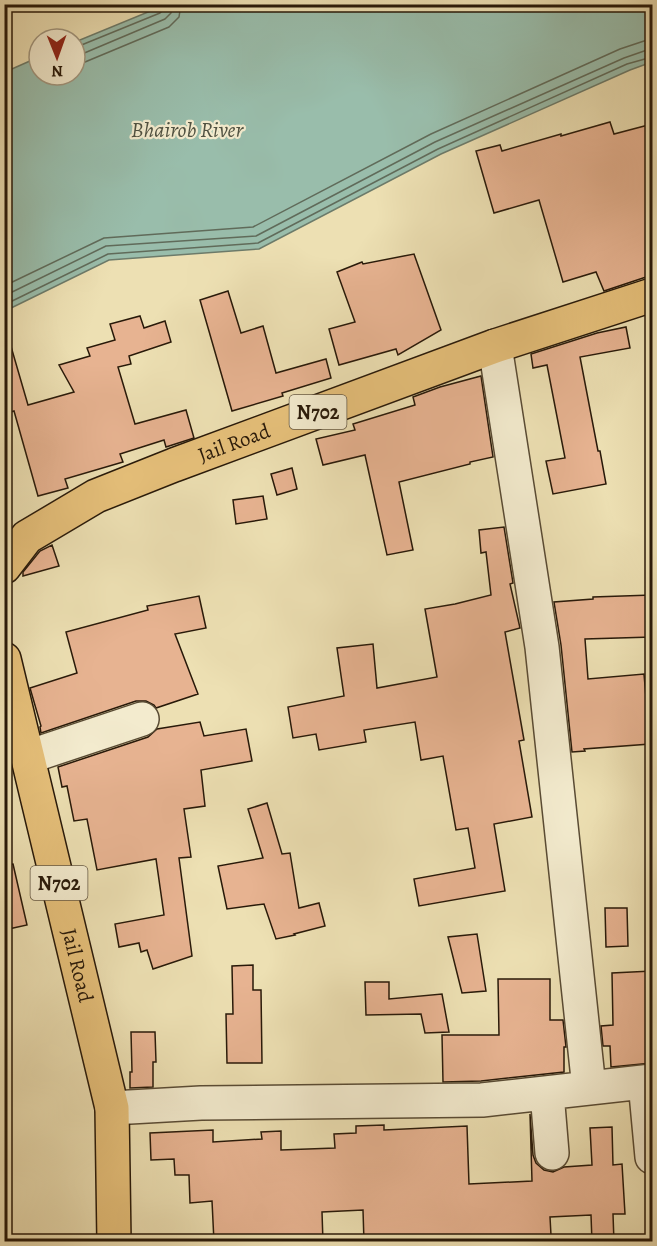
<svg xmlns="http://www.w3.org/2000/svg" width="657" height="1246" viewBox="0 0 657 1246" font-family="Alegreya,serif">
	<style>
		.water { fill: #99bdab; stroke: #6c7b6a; stroke-width: 1.5 }
		.lines { fill: none; stroke-linecap: round; stroke-linejoin: round }
		.shore { stroke: #606b5a; stroke-width: 1.5 }
		.building { fill: #e7b391; stroke: #281909; stroke-width: 1.5 }
		.minor-casing { stroke: #594b34; stroke-width: 36 }
		.highway-casing { stroke: #281909; stroke-width: 36 }
		.minor { stroke: #f3ebce; stroke-width: 33 }
		.highway { stroke: #e6c07a; stroke-width: 33 }
		.labels { text-anchor: middle; stroke-width: 4.5; stroke-linejoin: round; paint-order: stroke }
		.shield { fill: #f3ebce; stroke: #655844; stroke-width: 1.5 }
		.shield-label { font-size: 20px; font-weight: bold; fill: #281909 }
		.street-label { font-size: 21px; fill: #281909; stroke: #f3ebce }
		.water-label { font-size: 22px; font-style: italic; fill: #505242; stroke: #f3ebce }
	</style>
	<rect width="100%" height="100%" fill="#ede0b3"/>
	<filter id="stains"><feTurbulence type="fractalNoise" baseFrequency=".00333" numOctaves="4"/><feColorMatrix values="0 0 0 0 .2 0 0 0 0 .09 0 0 0 0 .02 0 0 0 .5 -.17"/></filter>
	<radialGradient id="worn" r=".72"><stop offset=".6" stop-color="#630" stop-opacity="0"/><stop offset="1" stop-color="#630" stop-opacity=".3"/></radialGradient>
	<path class="water" d="M165 5H652V62L630 70 441 154 259 249 109 260 5 311V72L39 57V75H75V42Z"/>
	<g class="lines">
		<path class="shore" d="M75 47 79 46 160 13 164 9V4
			M75 54H82L165 19 171 13 172 4
			M75 63 85 62 169 27 179 17 181 4
			M4 286 104 238 253 227 431 134 620 49 644 41 652 40
			M4 296 106 246 256 236 435 142 624 58 647 50 652 49
			M4 305 108 254 258 243 438 149 627 64 652 57"/>
	</g>
	<path class="building" d="M610 122 614 134 652 124V277H646L604 291 596 272 563 282 539 200 494 213 476 151 500 145 502 151 561 134V136Z
		M414 254 441 330 398 355 396 349 339 365 329 329 355 322 337 272 362 262 363 264Z
		M228 291 241 333 263 326 276 373 326 359 331 378 282 393 283 396 232 411 200 300Z
		M140 316 144 328 165 321 171 342 129 356 131 364 118 367 135 424 186 410 194 438 166 447 164 440 120 454 123 462 65 479 68 488 38 496 14 411 4 414V343H10L28 405 74 392 59 365 90 356 87 348 115 340 110 324Z
		M626 327 630 348 580 357 598 451H600L606 484 553 494 546 461 565 458 547 365 533 368 531 354 597 333Z
		M481 376 493 457 470 462V464L399 482 413 550 387 555 365 455 323 465 316 439 355 430 353 424 415 405 413 397 440 387Z
		M292 468 297 489 277 495 271 474Z
		M263 496 267 519 236 524 233 500Z
		M504 527 513 583 510 584 520 628 505 632 524 740 519 741 532 817 494 824 505 891 419 906 414 879 475 868 468 828 456 830 443 756 421 760 415 722 364 730 366 742 319 750 316 734 293 738 288 707 344 696 337 648 373 644 377 688 437 677 425 609 455 604 491 595 486 552 481 553 479 530Z
		M52 545 59 566 23 576V572L40 551Z
		M652 595V637L585 639 588 679 644 674 650 744 584 749 585 751 572 752 561 645 554 602 593 599V597Z
		M199 596 206 628 175 634 198 694 156 708 154 705 146 701H136L41 733 40 727 41 726 30 688 77 673 66 632 148 610 147 606Z
		M200 722 204 736 246 729 252 761 201 770 205 806 184 809 191 857 179 858 192 956 153 969 147 950 141 952 139 943 119 947 115 924 164 915 156 859 97 870 87 819 74 821 67 786 62 787 58 767 148 737 157 729Z
		M267 803 282 854 290 853 299 908 319 903 325 926 294 934 295 935 276 939 264 904 227 909 218 866 263 858 248 809Z
		M13 864 27 925 4 930V865Z
		M605 908H627L628 946 606 947Z
		M477 934 486 991 462 993 448 937Z
		M253 965V990H261L262 1063H227L226 1014H233L232 966Z
		M652 971V1063L611 1067 610 1046H603L601 1026 613 1025 612 973Z
		M498 979H550V1020H563L566 1047H564V1072L481 1081 443 1082 442 1035H499Z
		M365 982H389V999L442 994 449 1032 425 1033 421 1014 366 1015Z
		M131 1032H155L156 1062H153V1087L130 1088V1072H132Z
		M530 1114 533 1155 536 1163 544 1170 553 1172 564 1167 592 1165 590 1128 612 1127 613 1165 622 1164 625 1214H613L614 1242H592L591 1215 550 1217 551 1235 477 1238 478 1242H364L363 1210 322 1212 323 1242H214L212 1201 190 1203 189 1175H175L174 1159 151 1160 150 1133 213 1130V1142L262 1139 261 1132 281 1131V1150L335 1148 334 1134 356 1133V1126L384 1125V1130L467 1126 469 1184 532 1181Z"/>
	<g class="lines">
		<g class="minor-casing">
			<path id="minor" d="M495 346 542 647 589 1088
				M28 757 142 719
				M645 1082 652 1157
				M547 1093 552 1153
				M112 1108 201 1103 482 1100 652 1081"/>
		</g>
		<g class="highway-casing">
			<g id="highway">
				<path id="s1" d="M4 567 27 537 96 496 174 465 495 346 652 295"/>
				<path id="s2" d="M4 659 112 1108 114 1242"/>
			</g>
		</g>
		<use href="#minor" class="minor"/>
		<use href="#highway" class="highway"/>
	</g>
	<g class="labels">
		<g class="shield">
			<rect x="289.5" y="395" width="57" height="34" rx="4.5"/>
			<rect x="30.5" y="866" width="57" height="34" rx="4.5"/>
		</g>
		<g class="shield-label">
			<text x="318" y="419">N702</text>
			<text x="59" y="890">N702</text>
		</g>
		<g class="street-label">
			<text dy="7" stroke="none"><textPath href="#s1" startOffset="266">Jail Road</textPath></text>
			<text dy="7" stroke="none"><textPath href="#s2" startOffset="315">Jail Road</textPath></text>
		</g>
		<g class="water-label">
			<text x="187" y="137">Bhairob River</text>
		</g>
	</g>
	<rect width="657" height="1246" fill="none" stroke="#ede0b3" stroke-width="24"/>
	<rect x="6" y="6" width="645" height="1234" fill="none" stroke="#281909" stroke-width="3"/>
	<rect x="12" y="12" width="633" height="1222" fill="none" stroke="#281909" stroke-width="1.5"/>
	<g transform="translate(57 57) rotate(179)"><circle r="28" fill="#f3ebce" stroke="#a2977f" stroke-width="1.5"/>
	<path d="M0-4.5L10 22L0 15L-10 22Z" fill="#8f2418"/>
	<text y="-9" font-size="16" font-weight="bold" text-anchor="middle" fill="#281909">N</text>
	</g>
	<rect width="100%" height="100%" filter="url(#stains)"/>
	<rect width="100%" height="100%" fill="url(#worn)"/>
</svg>
